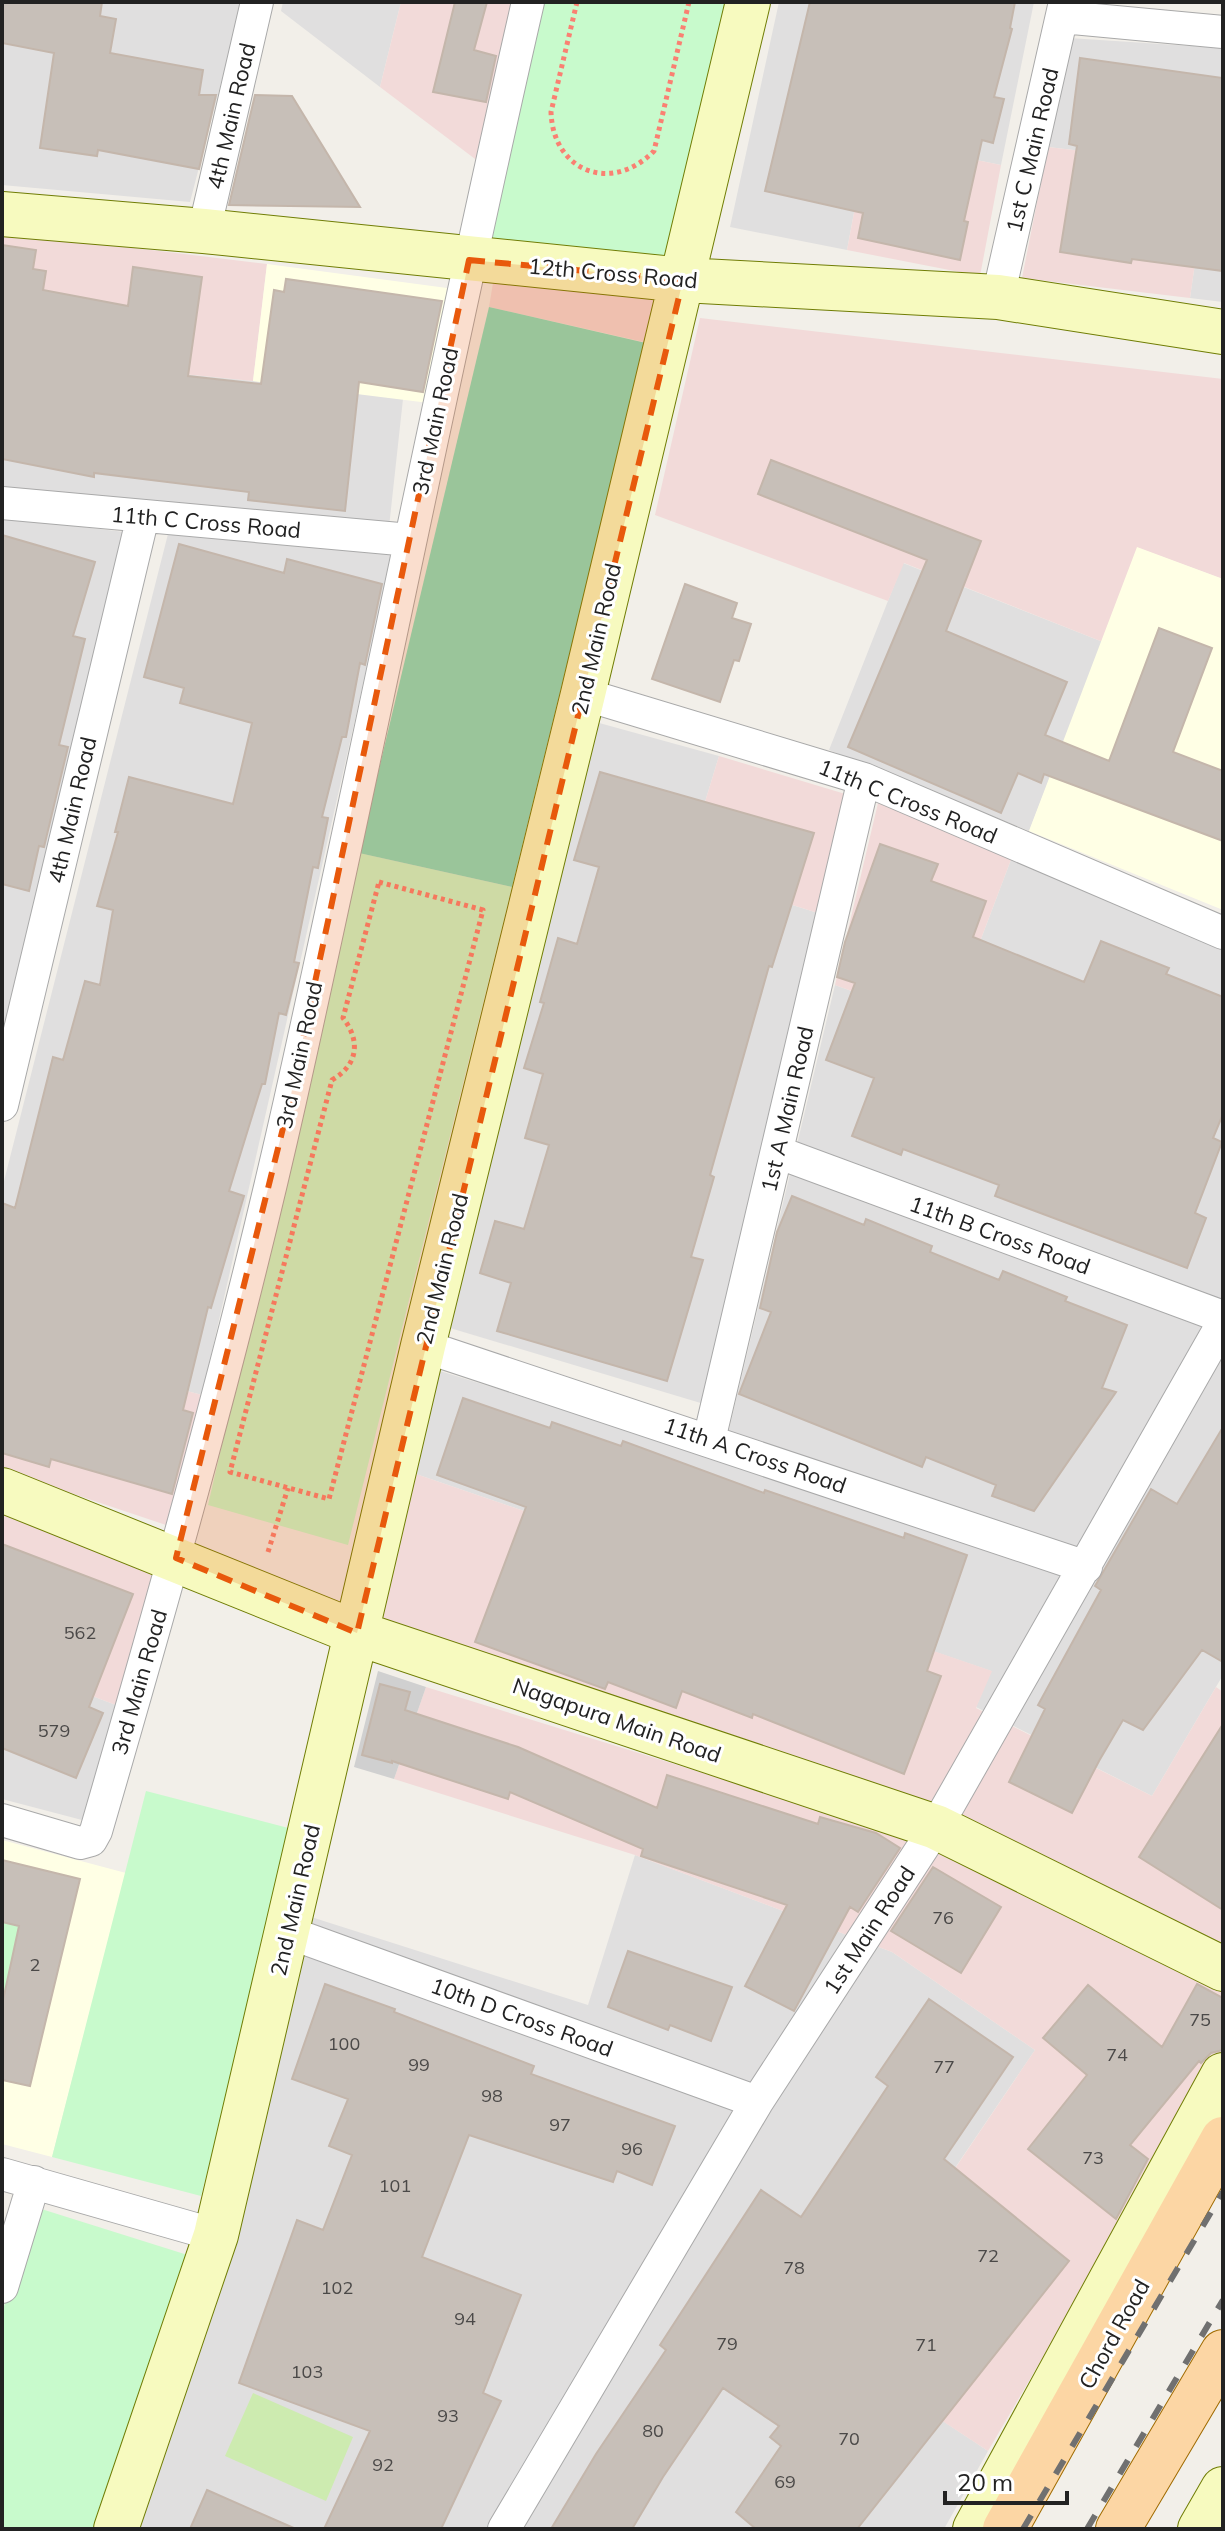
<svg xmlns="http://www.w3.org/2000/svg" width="1225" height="2531" viewBox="0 0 1225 2531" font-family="Mulish,sans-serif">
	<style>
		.residential { fill: #e0dfdf }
		.commercial { fill: #f2dad9 }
		.education { fill: #ffffe5 }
		.religious { fill: #d0d0d0 }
		.grass { fill: #cdebb0 }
		.park { fill: #c8facc }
		.pitch { fill: #88e0be }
		.building { fill: #c7bfb8; stroke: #c4b6ab; stroke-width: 2 }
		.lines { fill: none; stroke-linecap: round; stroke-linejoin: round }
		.street-casing { stroke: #a9a9a9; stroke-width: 34 }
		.secondary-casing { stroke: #707d05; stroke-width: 46 }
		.primary-casing { stroke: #a06b00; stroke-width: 46 }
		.path { stroke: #fa8072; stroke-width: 5; stroke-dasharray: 4 4; stroke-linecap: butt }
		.street { stroke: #fff; stroke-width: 32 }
		.secondary { stroke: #f7fabf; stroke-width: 44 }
		.primary { stroke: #fcd6a4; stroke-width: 44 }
		.rail { stroke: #707070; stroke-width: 6; stroke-dasharray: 16 16; stroke-linecap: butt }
		.marked { fill: #e8590c; fill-opacity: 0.2; stroke: #e8590c; stroke-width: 6; stroke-dasharray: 16 10; stroke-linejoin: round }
		.labels { text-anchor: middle; stroke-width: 6; stroke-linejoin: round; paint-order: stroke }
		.number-label { font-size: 18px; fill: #4b4948 }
		.street-label { font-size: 22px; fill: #222; stroke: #fff }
	</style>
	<rect width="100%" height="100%" fill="#f2efe9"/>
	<path class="residential" d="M2 2H242L190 202 2 185Z
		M283 2H401L380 87 281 11Z
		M779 2H1034L1001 165 868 138 847 250 730 227Z
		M1069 38 1223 48V302L1190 298 1209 166 1048 147Z
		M2 356 253 381 403 399 389 527 2 488Z
		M2 517 124 532 2 1045Z
		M169 530 393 552 202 1395 2 1342V1189Z
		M903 563 1103 642 1029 831 829 750Z
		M592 721 719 756 684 871 818 913 704 1404 450 1328Z
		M1012 857 1223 949V1675L1152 1796 976 1707 991 1671 416 1474 440 1371 722 1459 835 985 948 1026Z
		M2 1662 116 1705 82 1820 2 1799Z
		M635 1855 892 1952 1035 2050 833 2348 988 2451 944 2529H118L308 1916 588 2005Z"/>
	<path class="commercial" d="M401 2H518L483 165 380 87Z
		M868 138 1001 165 980 276 847 250Z
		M1048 147 1209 166 1190 298 1022 278Z
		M2 232 267 264 253 381 2 356Z
		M495 271 670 291 657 345 489 307Z
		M700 318 1223 379V579L1138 548 1103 642 904 563 888 601 655 515Z
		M719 756 852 796 818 913 684 871Z
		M878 803 1012 857 948 1026 835 985Z
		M2 1342 202 1395 172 1527 2 1470Z
		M416 1474 992 1671 976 1708 1152 1796 1216 1687 1223 1692V1957L375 1622Z
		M2 1511 158 1564 116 1705 2 1662Z
		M426 1687 900 1834 1223 1986V2049L988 2451 833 2349 1035 2050 892 1952 635 1855 394 1779Z"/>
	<path class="education" d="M267 264 447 288 429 403 253 381Z
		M1137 547 1223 579V910L1029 831Z
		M2 1840 126 1873 52 2157 2 2144Z"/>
	<path class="religious" d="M378 1671 426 1687 394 1779 354 1767Z"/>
	<path class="grass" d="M253 2393 353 2437 326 2501 225 2456Z"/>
	<path class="park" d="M540 2H729L666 263 484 239Z
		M359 853 512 887 348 1545 208 1505Z
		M146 1791 296 1830 201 2196 52 2157Z
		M2 1922 19 1926 2 2005Z
		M35 2207 194 2257 105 2529H2V2313Z"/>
	<path class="pitch" d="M489 307 646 343 512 887 359 853Z"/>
	<path class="building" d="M2 2H102L100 16 116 19 110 53 203 70 199 95H216L199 169 98 150 97 156 40 148 54 53 2 43Z
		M455 2H487L474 50 496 56 486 102 433 92Z
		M810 2H1015L1010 28 1012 29 994 97 1004 99 993 143 982 140 964 221 968 222 960 260 858 238 863 213 765 191Z
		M1080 58 1223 78V271L1132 259 1131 263 1060 252 1077 146 1069 144Z
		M255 95 292 96 360 207 229 205Z
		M2 245 36 250 33 269 46 271 43 290 128 306 133 267 202 277 188 376 261 384 274 290 284 292 286 279 442 301 423 392 359 382 345 511 248 500 249 492 94 473V477L2 459Z
		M771 460 981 541 946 631 1067 682 1045 735 1109 761 1159 628 1212 648 1173 752 1223 771V841L1044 774 1041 783 1018 773 1001 813 848 747 927 560 758 494Z
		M2 535 95 562 73 636 85 639 59 745 68 747 44 847 39 846 29 891 2 884Z
		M179 544 284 573 287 559 382 584 365 665 360 663 346 737H342L322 817 328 818 318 868 313 867 294 962 299 963 286 1015 279 1013 265 1084H262L229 1191 244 1196 211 1308 208 1307 183 1410 193 1413 172 1494 51 1459 49 1467 2 1453V1203L15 1208 53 1057 63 1060 85 981 100 985 113 910 97 906 118 832H115L129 777 233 804 252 723 180 703 184 688 144 677Z
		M685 584 737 603 732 618 751 624 739 661 734 660 720 702 652 679Z
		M600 772 814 833 772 967 769 966 710 1175 714 1177 691 1257 703 1260 667 1381 497 1331 511 1283 480 1273 495 1221 524 1229 549 1145 525 1138 543 1074 524 1068 544 1003 540 1002 558 938 577 944 599 867 574 860Z
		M880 844 938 864 931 881 986 901 973 937 1084 982 1101 941 1169 968 1166 974 1223 997V1114L1213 1138 1222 1142 1195 1213 1206 1218 1187 1268 995 1196 999 1185 903 1149 901 1155 852 1136 874 1078 826 1060 855 983 837 977 845 942Z
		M792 1196 864 1225 866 1219 932 1246 930 1252 999 1280 1003 1271 1067 1297 1065 1301 1127 1325 1102 1388 1116 1392 1034 1511 992 1496 996 1485 926 1457 922 1467 739 1394 771 1312 760 1308 777 1232Z
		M463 1398 550 1428 552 1422 621 1446 623 1441 764 1493 765 1490 904 1538 905 1533 967 1555 927 1671 941 1676 904 1774 753 1714 752 1718 682 1691 676 1708 608 1682 605 1689 475 1642 526 1507 437 1475Z
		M1223 1427V1662L1202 1650 1143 1730 1123 1720 1099 1761 1072 1813 1009 1782 1045 1709 1038 1705 1101 1590 1095 1586 1151 1489 1177 1504Z
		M2 1544 133 1594 89 1707 103 1713 76 1778 2 1748Z
		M380 1684 410 1692 405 1710 518 1747 657 1808 667 1775 818 1824 820 1817 876 1833 900 1848 858 1912 850 1907 794 2011 745 1986 787 1905 641 1856 643 1849 510 1792 508 1799 392 1761V1763L362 1755Z
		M1223 1724V1910L1139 1857Z
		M2 1860 80 1879 30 2086 2 2080V2005L19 1926 2 1922Z
		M933 1867 1001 1907 961 1973 891 1931Z
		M628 1951 732 1987 711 2041 670 2025 668 2030 608 2007Z
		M325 1984 395 2009 394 2012 534 2066 531 2074 675 2126 652 2185 617 2171 613 2182 469 2135 422 2257 521 2295 483 2393 501 2401 441 2529H324L370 2431 239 2383 297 2220 323 2230 352 2155 329 2146 348 2099 292 2079Z
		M1197 1984 1223 1998V2050L1211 2053 1201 2063 1199 2061 1130 2145 1148 2159 1116 2219 1028 2149 1087 2075 1043 2038 1088 1985 1162 2047Z
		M929 1999 1013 2057 944 2159 1069 2261 857 2529H756L736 2512 781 2446 770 2437 779 2426 723 2388 663 2477 632 2529H551L596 2454 666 2350 660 2345 761 2190 801 2217 888 2086 876 2077Z
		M207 2490 296 2529H190Z"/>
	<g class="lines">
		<g class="street-casing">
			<path id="street" d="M1062 17 1223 32
				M204 231 257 2
				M998 297 1065 2
				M2 503 410 540
				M583 694 864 779 1223 933
				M2 1105 143 516
				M777 1152 1223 1317
				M423 1346 1086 1567
				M709 1440 864 779
				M2 1820 80 1843 91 1840 96 1831C166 1590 235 1346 290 1101 372 735 444 367 528 2
				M287 1932 757 2102
				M2 2174 216 2235
				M2 2287 34 2182
				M504 2529 757 2102 936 1827 1223 1323"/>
		</g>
		<g class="secondary-casing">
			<path id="secondary" d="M2 214 204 231 683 280 998 297 1223 332
				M2 1490 357 1633 936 1827 1223 1969
				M116 2529 216 2235 423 1346 583 694 748 2
				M975 2529 1223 2075
				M1200 2529 1223 2489"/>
		</g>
		<g class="primary-casing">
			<path id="primary" d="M1005 2529 1223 2139
				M1118 2529 1223 2352"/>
		</g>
		<path class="path" d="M577 2 551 112C553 172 612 194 654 151L689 2
			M379 882 483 910 329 1499 230 1472 332 1080C358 1065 361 1041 343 1018Z
			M268 1552 288 1488"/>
		<use href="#street" class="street"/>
		<use href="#secondary" class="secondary"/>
		<use href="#primary" class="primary"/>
		<path class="rail" d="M1023 2529 1223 2192
			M1087 2529 1223 2300"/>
	</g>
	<path class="marked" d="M469 260 683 280 357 1633 176 1558 289 1104Z"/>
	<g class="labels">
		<g class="number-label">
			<text x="80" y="1639">562</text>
			<text x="54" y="1737">579</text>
			<text x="943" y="1924">76</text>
			<text x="35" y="1971">2</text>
			<text x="1200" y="2026">75</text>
			<text x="344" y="2050">100</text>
			<text x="1117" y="2061">74</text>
			<text x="419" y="2071">99</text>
			<text x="944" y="2073">77</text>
			<text x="492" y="2102">98</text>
			<text x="560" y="2131">97</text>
			<text x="632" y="2155">96</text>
			<text x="1093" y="2164">73</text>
			<text x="395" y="2192">101</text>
			<text x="988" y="2262">72</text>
			<text x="794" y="2274">78</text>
			<text x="337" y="2294">102</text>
			<text x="465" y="2325">94</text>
			<text x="727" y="2350">79</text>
			<text x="926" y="2351">71</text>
			<text x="307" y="2378">103</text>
			<text x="448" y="2422">93</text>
			<text x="653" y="2437">80</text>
			<text x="849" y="2445">70</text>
			<text x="383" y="2471">92</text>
			<text x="785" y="2488">69</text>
		</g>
		<g class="street-label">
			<text transform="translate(231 116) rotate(-77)" y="8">4th Main Road</text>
			<text transform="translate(1032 150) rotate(-77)" y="8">1st C Main Road</text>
			<text transform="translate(613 273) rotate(5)" y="8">12th Cross Road</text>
			<text transform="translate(435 421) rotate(-78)" y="8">3rd Main Road</text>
			<text transform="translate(206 522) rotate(5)" y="8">11th C Cross Road</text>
			<text transform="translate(596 639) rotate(-77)" y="8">2nd Main Road</text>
			<text transform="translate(908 801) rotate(22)" y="8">11th C Cross Road</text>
			<text transform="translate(72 810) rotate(-77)" y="8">4th Main Road</text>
			<text transform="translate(299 1055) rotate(-78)" y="8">3rd Main Road</text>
			<text transform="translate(787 1109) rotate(-77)" y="8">1st A Main Road</text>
			<text transform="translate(1000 1235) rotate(20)" y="8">11th B Cross Road</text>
			<text transform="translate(442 1269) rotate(-76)" y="8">2nd Main Road</text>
			<text transform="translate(755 1455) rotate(19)" y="8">11th A Cross Road</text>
			<text transform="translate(139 1682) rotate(-74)" y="8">3rd Main Road</text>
			<text transform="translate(617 1720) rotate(19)" y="8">Nagapura Main Road</text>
			<text transform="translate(295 1900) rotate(-77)" y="8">2nd Main Road</text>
			<text transform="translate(869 1930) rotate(-57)" y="8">1st Main Road</text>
			<text transform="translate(522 2017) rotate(20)" y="8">10th D Cross Road</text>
			<text transform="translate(1114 2334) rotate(-61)" y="8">Chord Road</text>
		</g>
	</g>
	<rect width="1225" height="2531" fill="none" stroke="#222222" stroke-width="8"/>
	<path d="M945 2491v12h122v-12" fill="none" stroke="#222222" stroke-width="4"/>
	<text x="957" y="2491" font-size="24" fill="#222222" stroke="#ffffff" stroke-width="6" paint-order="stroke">20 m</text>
</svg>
